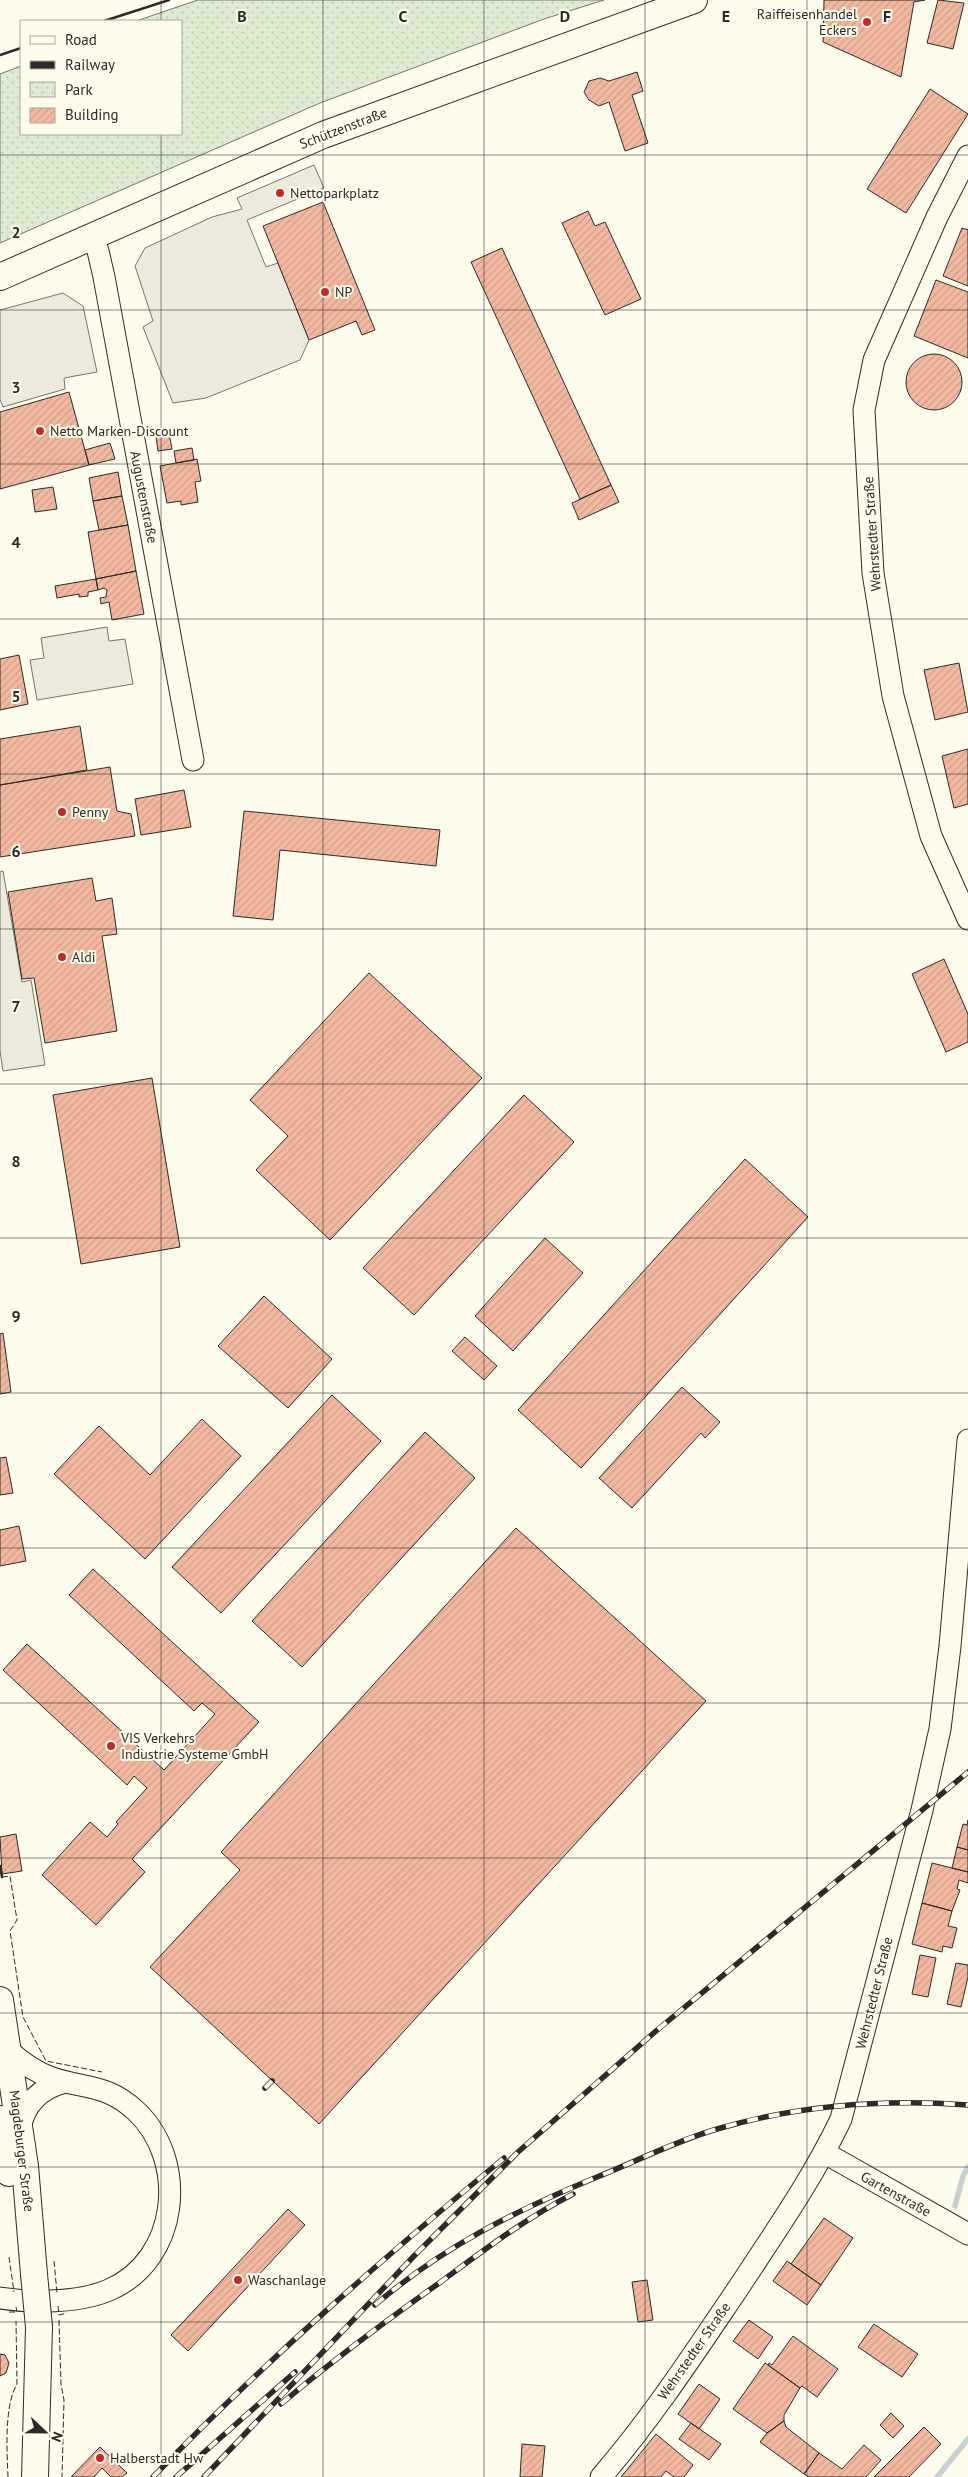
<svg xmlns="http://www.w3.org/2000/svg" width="968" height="2477" font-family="'PT Sans',sans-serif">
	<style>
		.park { fill: url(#park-dots); stroke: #74746e }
		.parking { fill: #eceadb; stroke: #74746e }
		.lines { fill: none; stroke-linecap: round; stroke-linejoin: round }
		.stream { stroke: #c7d0d0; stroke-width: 5.5 }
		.building { fill: url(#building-hatch); stroke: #2b2b2b }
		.minor-casing { stroke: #2b2b2b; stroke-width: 23 }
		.major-casing { stroke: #2b2b2b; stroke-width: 28 }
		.minor { stroke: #fdfbea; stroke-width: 21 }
		.major { stroke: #fdfbea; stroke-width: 26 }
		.rail-casing { stroke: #2b2b2b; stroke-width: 5.5 }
		.rail { stroke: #fdfbea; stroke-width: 4; stroke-dasharray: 11; stroke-linecap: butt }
		.major-bridge-casing { stroke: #2b2b2b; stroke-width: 28; stroke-linecap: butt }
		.major-bridge { stroke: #fdfbea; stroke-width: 26 }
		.fence { stroke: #2b2b2b; stroke-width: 1; stroke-dasharray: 6 2.5; stroke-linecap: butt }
		.wall { stroke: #2b2b2b; stroke-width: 2.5 }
		.grid { fill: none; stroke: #2b2b2b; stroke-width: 1; stroke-opacity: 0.55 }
		.poi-dot { fill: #c62828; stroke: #fdfbea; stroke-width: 2 }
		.labels { text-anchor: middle; stroke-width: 4; stroke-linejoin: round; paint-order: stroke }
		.poi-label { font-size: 14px; fill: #2b2b2b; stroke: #fdfbea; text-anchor: start }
		.street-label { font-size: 14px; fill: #2b2b2b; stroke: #fdfbea }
		.grid-label { font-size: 16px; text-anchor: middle; font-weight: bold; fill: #2b2b2b; stroke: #fdfbea; stroke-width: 4; stroke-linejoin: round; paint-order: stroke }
	</style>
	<defs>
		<pattern id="park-dots" width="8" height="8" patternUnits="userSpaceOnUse" patternTransform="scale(1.25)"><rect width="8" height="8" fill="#deebd1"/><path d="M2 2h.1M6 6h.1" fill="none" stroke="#bfcab4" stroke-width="1.8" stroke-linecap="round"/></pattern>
		<pattern id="building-hatch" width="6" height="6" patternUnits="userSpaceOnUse" patternTransform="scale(1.25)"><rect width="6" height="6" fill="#f2b8a0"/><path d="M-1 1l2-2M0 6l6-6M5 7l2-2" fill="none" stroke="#d09e8a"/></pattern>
	</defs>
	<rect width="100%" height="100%" fill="#fdfbea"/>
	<path class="park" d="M 198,0 L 604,0 L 544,19 L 320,103 L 0,243 L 0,74 L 21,66 L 21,134 L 181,134 L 181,21 L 136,21 Z"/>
	<path class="parking" d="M 314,165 L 324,188 L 247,220 L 266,267 L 278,263 L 309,340 L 300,360 L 206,398 L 173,403 L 143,327 L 153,321 L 135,266 L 145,248 L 212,217 L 242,209 L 237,198 Z
		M 63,293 L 83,306 L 97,372 L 64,378 L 65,389 L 3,407 L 0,399 L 0,310 Z
		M 107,627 L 109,641 L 125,639 L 133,684 L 37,700 L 30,660 L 44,658 L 41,638 Z
		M 3,871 L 22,982 L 31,980 L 45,1065 L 3,1071 L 0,1051 L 0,872 Z"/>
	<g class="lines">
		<path class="stream" d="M 955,2206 L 963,2176 L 968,2167
			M 937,2477 L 968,2439"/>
	</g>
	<path class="building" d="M 824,0 L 925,0 L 914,2 L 901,77 L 823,42 Z
		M 938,0 L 964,3 L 953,49 L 927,43 Z
		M 637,72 L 643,91 L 632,95 L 648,143 L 625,151 L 609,102 L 599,106 L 589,100 L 584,92 L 589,81 L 600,78 L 609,81 Z
		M 930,89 L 968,114 L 906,213 L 867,189 Z
		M 323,202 L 375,330 L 362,335 L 356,321 L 309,340 L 263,226 Z
		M 588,211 L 595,226 L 605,222 L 641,299 L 605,315 L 562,223 Z
		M 962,228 L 968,230 L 968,286 L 943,276 Z
		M 502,248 L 611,485 L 580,499 L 471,262 Z
		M 936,280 L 968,292 L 968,358 L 914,336 Z
		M906 382a28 28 0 1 1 56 0a28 28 0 1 1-56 0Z
		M 69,392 L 89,465 L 0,489 L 0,412 Z
		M 169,433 L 172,449 L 158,451 L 156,436 Z
		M 110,443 L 115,459 L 89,465 L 85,450 Z
		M 192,448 L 194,460 L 176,463 L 174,451 Z
		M 197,459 L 201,481 L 195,482 L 198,502 L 181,505 L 181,501 L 167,503 L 160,466 Z
		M 118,472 L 122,496 L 93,501 L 89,478 Z
		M 611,485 L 619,502 L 579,520 L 572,503 Z
		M 53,487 L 57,509 L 35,512 L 32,490 Z
		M 122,496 L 128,525 L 99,530 L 93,501 Z
		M 128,525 L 136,571 L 96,579 L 88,532 Z
		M 136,571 L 144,614 L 112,620 L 109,602 L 101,604 L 100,598 L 106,597 L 107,590 L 104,588 L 98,590 L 96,579 Z
		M 96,579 L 98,590 L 88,592 L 88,596 L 79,597 L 79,594 L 57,598 L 55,586 Z
		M 19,655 L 28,704 L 0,710 L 0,659 Z
		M 959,663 L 968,712 L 935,720 L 924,670 Z
		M 80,726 L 87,770 L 0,785 L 0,739 Z
		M 968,749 L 968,804 L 954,808 L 942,756 Z
		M 110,767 L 117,811 L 131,814 L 135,836 L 0,857 L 0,785 Z
		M 184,790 L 191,827 L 141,835 L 135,799 Z
		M 244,811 L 440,830 L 436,866 L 280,850 L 273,920 L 233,916 Z
		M 92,878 L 96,901 L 112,898 L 117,934 L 102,936 L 117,1031 L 45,1043 L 34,978 L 22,979 L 8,892 Z
		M 944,959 L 968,1014 L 968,1042 L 946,1052 L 912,974 Z
		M 369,973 L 482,1078 L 330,1240 L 256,1170 L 288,1136 L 250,1100 Z
		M 152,1078 L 180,1247 L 81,1264 L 53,1095 Z
		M 524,1095 L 574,1142 L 414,1315 L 363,1268 Z
		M 745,1159 L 808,1217 L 581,1468 L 518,1410 Z
		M 545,1238 L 583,1273 L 513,1351 L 475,1316 Z
		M 264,1296 L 332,1359 L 288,1408 L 218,1346 Z
		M 3,1333 L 11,1392 L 0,1394 L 0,1334 Z
		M 465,1337 L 497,1366 L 484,1380 L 452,1351 Z
		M 682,1387 L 720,1422 L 705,1438 L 701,1433 L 632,1508 L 599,1478 Z
		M 332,1395 L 381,1441 L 221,1613 L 172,1567 Z
		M 202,1419 L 241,1456 L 145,1559 L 54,1474 L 99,1426 L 150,1475 Z
		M 425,1432 L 475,1478 L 302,1667 L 252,1621 Z
		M 6,1457 L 13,1493 L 0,1495 L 0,1458 Z
		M 19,1526 L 26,1561 L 0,1566 L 0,1530 Z
		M 516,1528 L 706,1701 L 319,2124 L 150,1967 L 240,1870 L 221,1852 Z
		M 93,1569 L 259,1722 L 132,1859 L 145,1872 L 96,1925 L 42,1875 L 90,1822 L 107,1837 L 118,1824 L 116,1822 L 147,1788 L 134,1776 L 127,1785 L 3,1670 L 27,1644 L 164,1770 L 215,1714 L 202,1703 L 194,1711 L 69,1595 Z
		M 968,1820 L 968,1850 L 957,1847 L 963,1824 L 967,1825 Z
		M 16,1834 L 22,1871 L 2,1874 L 0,1837 Z
		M 957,1847 L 968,1850 L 968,1872 L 952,1868 Z
		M 932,1863 L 968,1872 L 968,1883 L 959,1880 L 957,1889 L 960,1890 L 952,1911 L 922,1903 Z
		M 922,1903 L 952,1911 L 948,1926 L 957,1928 L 952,1948 L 943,1946 L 942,1952 L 912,1944 Z
		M 920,1955 L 936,1958 L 928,1997 L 912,1994 Z
		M 956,1963 L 968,1965 L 968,1977 L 961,2007 L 947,2004 Z
		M 288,2209 L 305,2225 L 188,2351 L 171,2335 Z
		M 824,2218 L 853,2238 L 821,2285 L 791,2264 Z
		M 787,2261 L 821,2285 L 807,2305 L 773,2281 Z
		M 647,2280 L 653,2320 L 638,2322 L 632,2282 Z
		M 749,2320 L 773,2337 L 758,2359 L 733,2341 Z
		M 874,2324 L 918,2354 L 902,2377 L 858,2347 Z
		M 793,2336 L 838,2369 L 817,2397 L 802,2386 L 800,2388 L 768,2365 L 769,2363 L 772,2365 Z
		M 0,2354 L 5,2355 L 9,2363 L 6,2373 L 0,2376 Z
		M 765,2363 L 800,2388 L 784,2415 L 784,2421 L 767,2433 L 733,2409 Z
		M 699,2384 L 720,2399 L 699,2429 L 678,2414 Z
		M 891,2413 L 904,2426 L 893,2438 L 880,2425 Z
		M 784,2421 L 786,2427 L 819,2453 L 804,2474 L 760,2442 L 767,2433 Z
		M 691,2423 L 721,2444 L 709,2460 L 679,2439 Z
		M 924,2427 L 941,2444 L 909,2477 L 874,2477 Z
		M 656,2434 L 693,2465 L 684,2477 L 674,2477 L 666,2471 L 661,2477 L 621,2477 Z
		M 522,2444 L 545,2446 L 542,2477 L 520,2477 Z
		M 864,2445 L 881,2460 L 866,2477 L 809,2477 L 804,2474 L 819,2453 L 842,2469 Z
		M 100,2447 L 127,2473 L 122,2477 L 111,2477 L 102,2468 L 94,2477 L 71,2477 Z"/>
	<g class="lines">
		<defs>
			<path id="minor" d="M 968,156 L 937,217 L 874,360 L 864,410 L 873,573 L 893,696 L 931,836 L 968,919
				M 92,236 L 98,251 L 104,277 L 193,760
				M 20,2128 C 25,2103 40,2088 65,2082
				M 825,2153 L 968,2234
				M 0,2298 C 32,2303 79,2303 109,2290 C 179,2260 189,2161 136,2111 C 107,2084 85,2089 52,2078 C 35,2072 21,2062 8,2050
				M 601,2477 C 652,2418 695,2352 739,2287 C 775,2232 813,2178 841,2119 L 922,1810 L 940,1729 L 950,1646 L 968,1440"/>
			<path id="major" d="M 0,277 L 323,135 L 694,0
				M 0,2000 L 25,2166 L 34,2274
				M 0,2119 L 9,2173
				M 35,2477 L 39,2327"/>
		</defs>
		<use href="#minor" class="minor-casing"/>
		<use href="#major" class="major-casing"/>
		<use href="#minor" class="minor"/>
		<use href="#major" class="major"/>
		<defs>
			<path id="rail" d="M 265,2088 L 272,2081
				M 375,2305 C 444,2246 515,2211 597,2177 C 637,2161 676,2141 717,2129 C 799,2105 884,2099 968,2105
				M 281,2404 C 333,2360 387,2320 442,2281 C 484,2250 526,2218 573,2194
				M 153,2477 C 263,2363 382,2259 504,2158
				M 176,2477 L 295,2372
				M 204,2477 L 414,2256 L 518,2152 L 656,2031 L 968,1772"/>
		</defs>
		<use href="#rail" class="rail-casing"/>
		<use href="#rail" class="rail"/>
		<defs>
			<path id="major-bridge" d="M 34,2274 L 39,2327"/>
		</defs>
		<use href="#major-bridge" class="major-bridge-casing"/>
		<use href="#major-bridge" class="major-bridge"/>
		<path class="fence" d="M 2,1877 L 10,1876 L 17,1920 L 10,1931 L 23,2017 L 46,2061 L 102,2072
			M 9,2257 L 14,2292
			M 54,2261 L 57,2293
			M 58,2306 L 59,2315 L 67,2313
			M 9,2312 L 17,2312 L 16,2307
			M 59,2320 L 61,2384 L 64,2400 L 62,2477
			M 8,2477 C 7,2451 4,2406 17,2384 L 16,2321"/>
		<path class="wall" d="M 104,21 L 169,0
			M 0,55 L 21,48
			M 0,1866 L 2,1877"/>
	</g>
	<path class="grid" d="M 161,0 L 161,21M 323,0 L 323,2477M 484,0 L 484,2477M 645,0 L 645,2477M 807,0 L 807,2477M 161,134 L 161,2477M 0,155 L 968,155M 0,310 L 968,310M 0,464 L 968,464M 0,619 L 968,619M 0,774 L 968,774M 0,929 L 968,929M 0,1084 L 968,1084M 0,1238 L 968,1238M 0,1393 L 968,1393M 0,1548 L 968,1548M 0,1703 L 968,1703M 0,1858 L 968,1858M 0,2013 L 968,2013M 0,2167 L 968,2167M 0,2322 L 968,2322"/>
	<g class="poi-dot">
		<circle cx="867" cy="22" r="5"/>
		<circle cx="280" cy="193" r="5"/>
		<circle cx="325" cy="292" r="5"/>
		<circle cx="40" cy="431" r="5"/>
		<circle cx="62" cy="812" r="5"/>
		<circle cx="62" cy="957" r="5"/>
		<circle cx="111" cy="1746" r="5"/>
		<circle cx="238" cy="2280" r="5"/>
		<circle cx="100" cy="2458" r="5"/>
	</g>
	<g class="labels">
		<g class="poi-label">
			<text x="857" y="19" text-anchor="end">Raiffeisenhandel<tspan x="857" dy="16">Eckers</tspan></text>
			<text x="290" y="198">Nettoparkplatz</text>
			<text x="335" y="297">NP</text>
			<text x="50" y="436">Netto Marken-Discount</text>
			<text x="72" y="817">Penny</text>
			<text x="72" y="962">Aldi</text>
			<text x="121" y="1743">VIS Verkehrs<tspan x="121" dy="16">Industrie Systeme GmbH</tspan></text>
			<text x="248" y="2285">Waschanlage</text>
			<text x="110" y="2463">Halberstadt Hw</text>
		</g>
		<g class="street-label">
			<text transform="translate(343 128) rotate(-21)" y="5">Schützenstraße</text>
			<text transform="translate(144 497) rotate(79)" y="5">Augustenstraße</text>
			<text transform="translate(872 534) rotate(-94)" y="5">Wehrstedter Straße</text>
			<text transform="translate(874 1993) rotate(-76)" y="5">Wehrstedter Straße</text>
			<text transform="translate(22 2151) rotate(83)" y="5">Magdeburger Straße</text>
			<text transform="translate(896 2194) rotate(29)" y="5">Gartenstraße</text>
			<text transform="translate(694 2351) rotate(-55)" y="5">Wehrstedter Straße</text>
		</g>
	</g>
	<g class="grid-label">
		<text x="242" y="22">B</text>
		<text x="403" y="22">C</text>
		<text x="565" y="22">D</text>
		<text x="726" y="22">E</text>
		<text x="887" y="22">F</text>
		<text x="16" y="238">2</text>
		<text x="16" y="393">3</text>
		<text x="16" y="548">4</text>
		<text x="16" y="702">5</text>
		<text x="16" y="857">6</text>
		<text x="16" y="1012">7</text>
		<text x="16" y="1167">8</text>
		<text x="16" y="1322">9</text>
	</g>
	<rect x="20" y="20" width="162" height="115" fill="#fdfbea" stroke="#a9a89e"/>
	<rect x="30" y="36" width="25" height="8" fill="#fdfbea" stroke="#a9a89e"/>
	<text x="65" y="45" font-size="15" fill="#2b2b2b">Road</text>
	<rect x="30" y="61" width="25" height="8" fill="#2b2b2b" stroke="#a9a89e"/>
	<text x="65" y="70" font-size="15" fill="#2b2b2b">Railway</text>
	<rect x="30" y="82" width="25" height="15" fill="url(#park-dots)" stroke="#a9a89e"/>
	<text x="65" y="95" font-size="15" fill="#2b2b2b">Park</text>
	<rect x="30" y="108" width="25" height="15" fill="url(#building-hatch)" stroke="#a9a89e"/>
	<text x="65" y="120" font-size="15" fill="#2b2b2b">Building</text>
	<g transform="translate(45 2432) rotate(112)" stroke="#fdfbea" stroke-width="4" paint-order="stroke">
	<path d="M0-4L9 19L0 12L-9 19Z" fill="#2b2b2b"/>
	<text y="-8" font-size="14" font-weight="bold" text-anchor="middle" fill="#2b2b2b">N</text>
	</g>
</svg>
